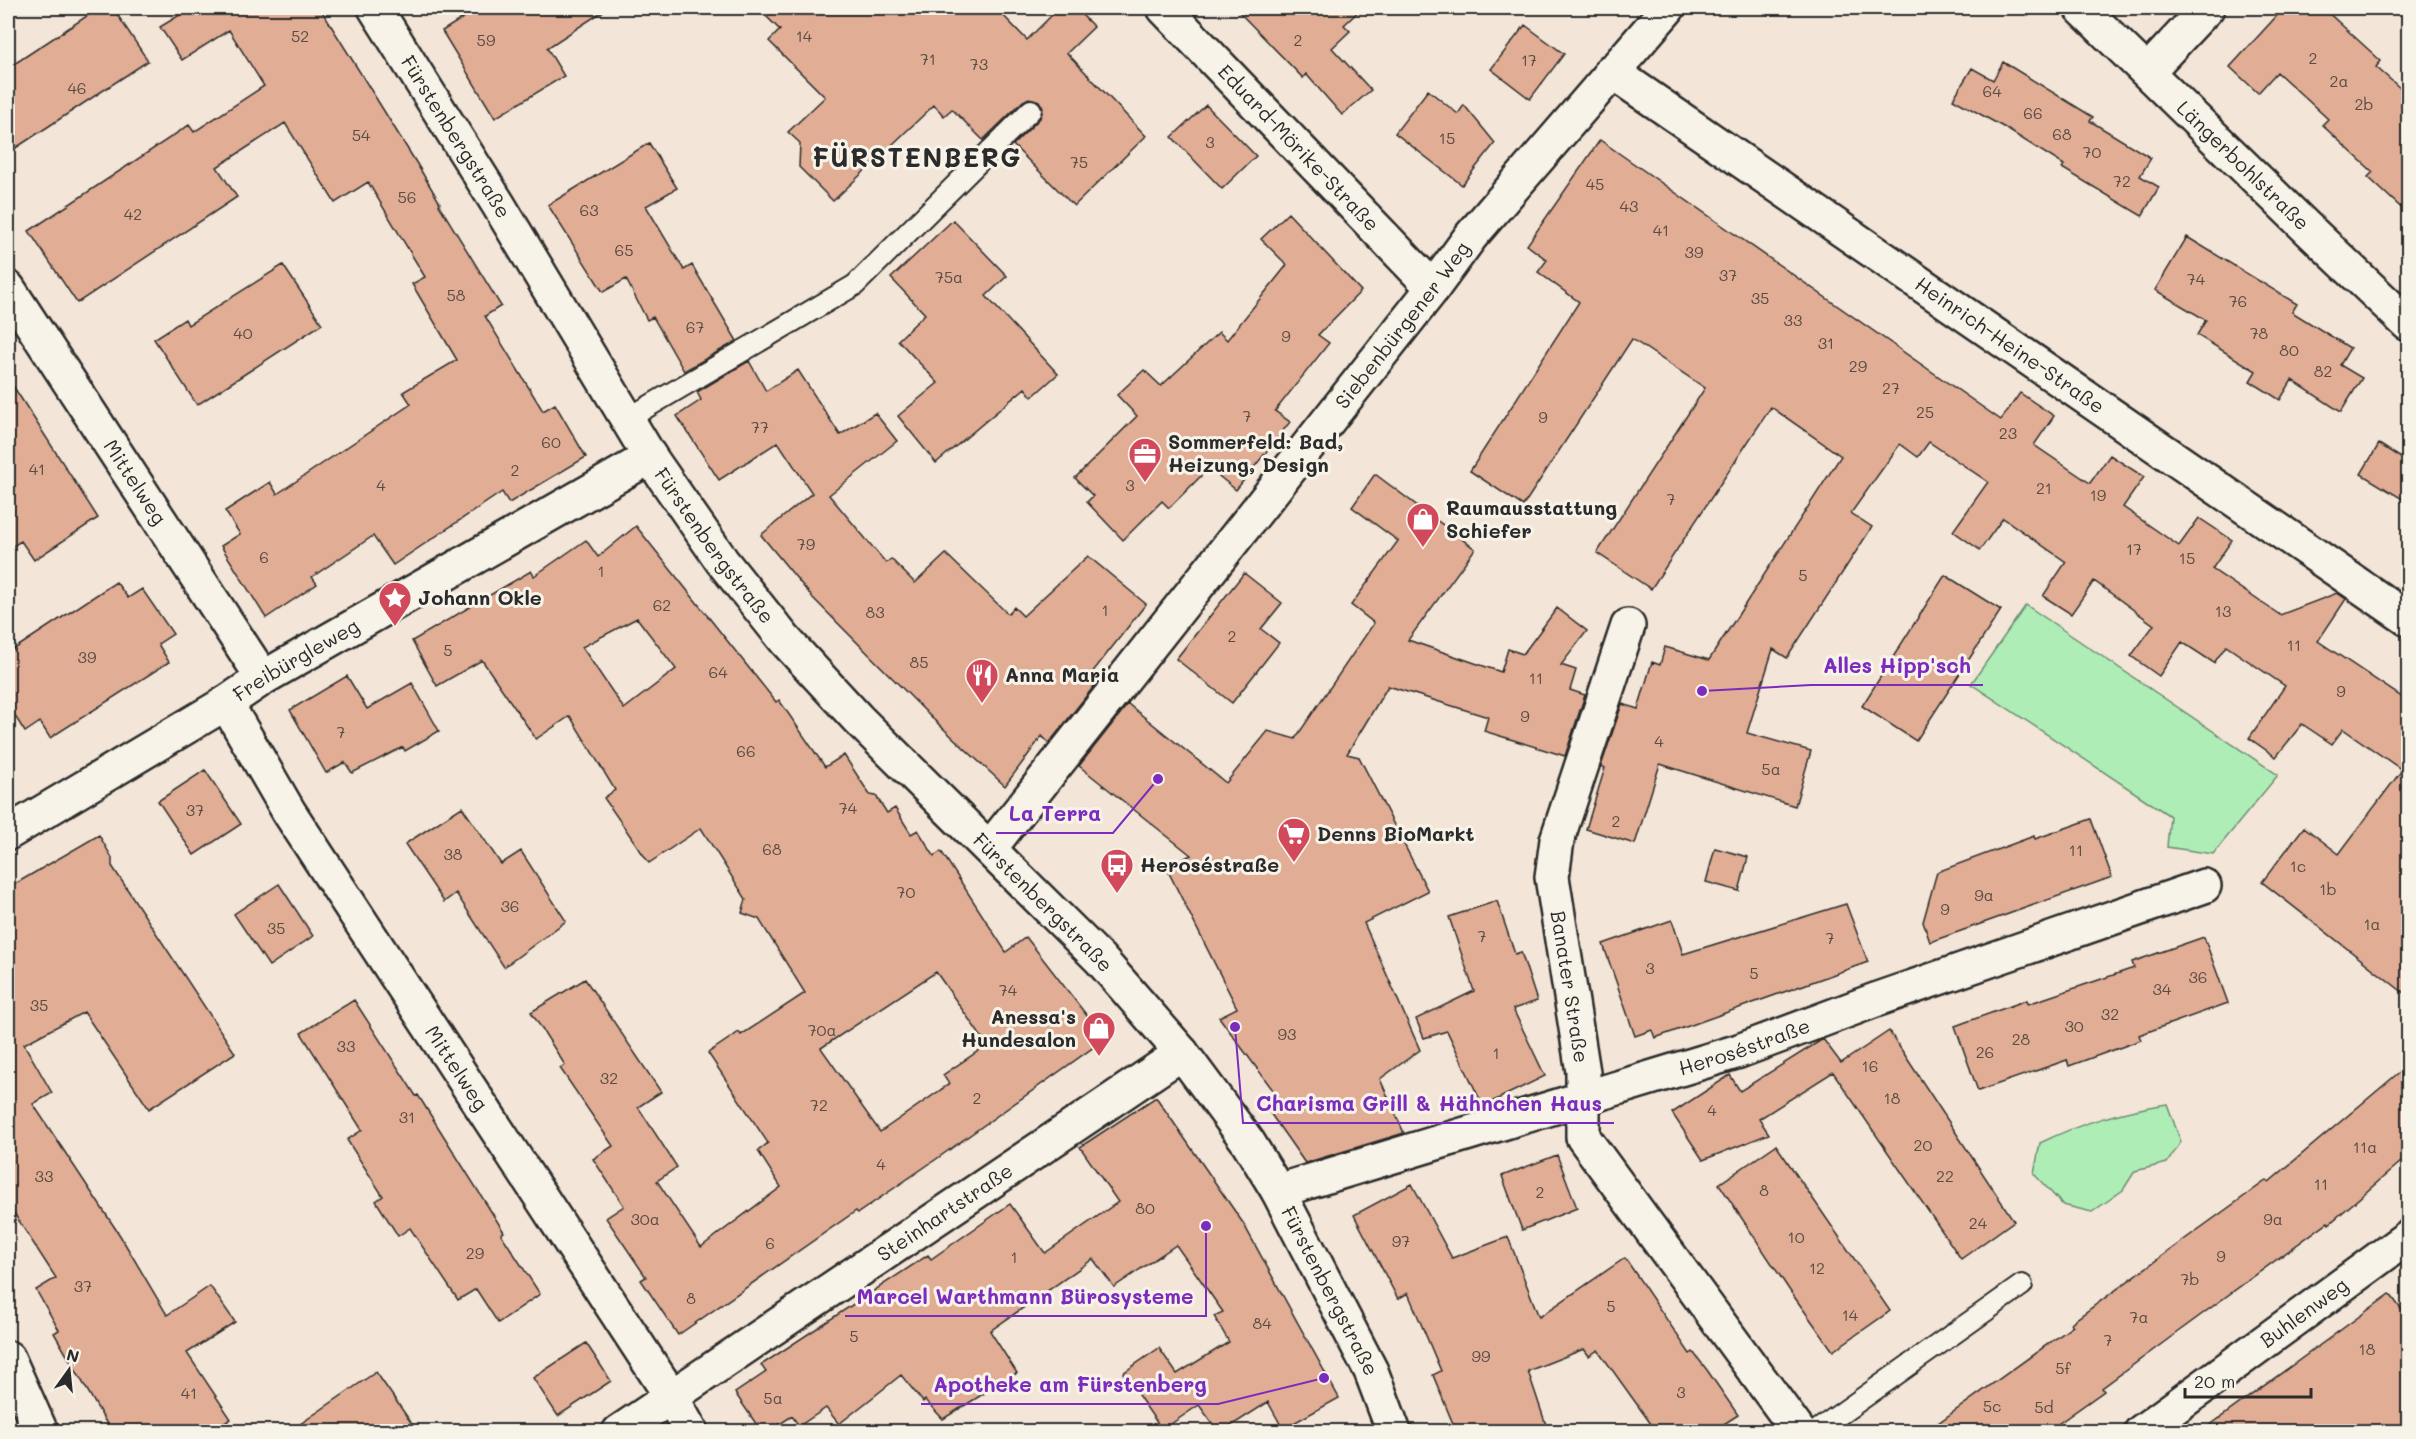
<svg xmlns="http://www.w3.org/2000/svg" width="2416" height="1439" font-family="Mali,sans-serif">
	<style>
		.green { fill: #aeeeb6; stroke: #6c8c70; stroke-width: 1.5 }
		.building { fill: #e1ad94; stroke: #2b2b2b; stroke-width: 1.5; fill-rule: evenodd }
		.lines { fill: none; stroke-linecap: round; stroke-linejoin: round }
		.lane-casing { stroke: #2b2b2b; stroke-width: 24 }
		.street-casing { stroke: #2b2b2b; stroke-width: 38 }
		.secondary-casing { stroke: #2b2b2b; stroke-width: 38 }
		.lane { stroke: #f7f3e8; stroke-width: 20 }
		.street { stroke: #f7f3e8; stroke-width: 33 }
		.secondary { stroke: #f7f3e8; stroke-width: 33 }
		.labels { text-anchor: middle; stroke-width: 6; stroke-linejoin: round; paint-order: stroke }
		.number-label { font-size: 16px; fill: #584c45 }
		.street-label { font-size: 20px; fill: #2b2b2b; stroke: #f7f3e8 }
		.poi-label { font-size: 20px; font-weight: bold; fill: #2b2b2b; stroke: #f7f3e8; text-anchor: start }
		.district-label { font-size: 26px; font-weight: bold; letter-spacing: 1.5px; fill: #2b2b2b; stroke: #f7f3e8 }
		.leader { fill: none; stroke: #7b2cbf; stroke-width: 2 }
		.callout-dot { fill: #7b2cbf; stroke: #f7f3e8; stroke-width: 2 }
		.callout-label { font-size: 21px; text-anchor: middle; font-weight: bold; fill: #7b2cbf; stroke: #f7f3e8; stroke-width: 6; stroke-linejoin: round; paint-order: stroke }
	</style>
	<rect width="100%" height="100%" fill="#f3e5d7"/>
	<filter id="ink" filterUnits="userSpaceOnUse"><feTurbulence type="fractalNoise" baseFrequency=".0167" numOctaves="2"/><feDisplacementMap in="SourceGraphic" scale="12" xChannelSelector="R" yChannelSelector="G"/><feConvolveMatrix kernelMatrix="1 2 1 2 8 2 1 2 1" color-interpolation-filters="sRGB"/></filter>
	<g filter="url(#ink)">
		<path class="green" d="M 2026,605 L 2278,775 L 2213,854 L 2167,847 L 2170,816 L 1971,684 Z
			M 2167,1104 L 2181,1142 L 2167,1163 L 2135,1171 L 2123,1190 L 2092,1212 L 2063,1205 L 2034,1174 L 2040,1143 C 2083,1122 2119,1112 2167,1104 Z"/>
		<path class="building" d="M 99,8 L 113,8 L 148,61 L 8,153 L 8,68 Z
			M 191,8 L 320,8 L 417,164 L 440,203 L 439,205 L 501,306 L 485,316 L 543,411 L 555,404 L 586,457 L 509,503 L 502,492 L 393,565 L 373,536 L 312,577 L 317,584 L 266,618 L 221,546 L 240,534 L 225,511 L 270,482 L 277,494 L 411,404 L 403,392 L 457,360 L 412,284 L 425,277 L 368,182 L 335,203 L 285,123 L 217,167 L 237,197 L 77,303 L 29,231 L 189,125 L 194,132 L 264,86 L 229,30 L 182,60 L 160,27 Z
			M 479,8 L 608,8 L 547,48 L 564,76 L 495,118 L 442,31 Z
			M 758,8 L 996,8 L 1027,40 L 1059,8 L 1075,8 L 1094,27 L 1067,53 L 1146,136 L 1074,206 L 1013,145 L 1040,118 L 1043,108 L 1039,101 L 1029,98 L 1023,101 L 983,140 L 952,109 L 944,116 L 934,105 L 833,201 L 799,167 L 800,143 L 788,132 L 825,97 L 769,41 L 780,30 Z
			M 1235,8 L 1362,8 L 1344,25 L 1350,31 L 1332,48 L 1371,90 L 1342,115 L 1306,74 L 1303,78 Z
			M 2284,8 L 2323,8 L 2381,61 L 2376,67 L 2409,96 L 2409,215 L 2368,177 L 2373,172 L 2322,125 L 2328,119 L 2277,72 L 2258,93 L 2230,67 Z
			M 1525,25 L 1564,54 L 1530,99 L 1491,69 Z
			M 2003,62 L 2093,117 L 2090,121 L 2151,158 L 2140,176 L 2159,187 L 2142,216 L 2062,168 L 2064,165 L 2005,128 L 1953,99 L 1972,68 L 1993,80 Z
			M 1428,90 L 1458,114 L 1464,105 L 1495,143 L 1462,185 L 1395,133 Z
			M 1206,105 L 1256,156 L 1222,189 L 1172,137 Z
			M 1600,140 L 2001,420 L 2020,393 L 2054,416 L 2034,445 L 2090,483 L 2110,455 L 2144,477 L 2123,507 L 2179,546 L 2199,518 L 2232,540 L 2212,569 L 2280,615 L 2337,593 L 2346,599 L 2318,641 L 2409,702 L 2409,997 L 2262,882 L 2304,827 L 2339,854 L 2402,770 L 2343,729 L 2332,744 L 2302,724 L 2276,757 L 2249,738 L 2285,686 L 2226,646 L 2214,663 L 2182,642 L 2159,676 L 2131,656 L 2154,625 L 2094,581 L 2071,614 L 2043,596 L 2066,562 L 2003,518 L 1980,550 L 1953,531 L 1988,482 L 1929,442 L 1918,457 L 1900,444 L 1851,513 L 1872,527 L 1787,658 L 1773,649 L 1747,733 L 1811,751 L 1795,806 L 1660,764 L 1635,844 L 1586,829 L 1605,768 L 1601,766 L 1622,704 L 1638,709 L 1652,662 L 1660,665 L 1665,647 L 1709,660 L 1841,456 L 1771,407 L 1651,589 L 1597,553 L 1705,388 L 1632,339 L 1523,506 L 1470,471 L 1579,302 L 1538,272 L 1547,260 L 1527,245 Z
			M 649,143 L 677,188 L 646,206 L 684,270 L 692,265 L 737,341 L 684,371 L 653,317 L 647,320 L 626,279 L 603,292 L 548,205 Z
			M 1288,213 L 1361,291 L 1318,335 L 1329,343 L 1275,411 L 1290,422 L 1236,490 L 1209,468 L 1169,508 L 1162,501 L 1123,540 L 1087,502 L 1093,496 L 1075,478 L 1137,416 L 1117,395 L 1144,370 L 1161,386 L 1219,332 L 1227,340 L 1287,265 L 1261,239 Z
			M 953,220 L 1007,276 L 986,296 L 1058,374 L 1032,397 L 1025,388 L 936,463 L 898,416 L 938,383 L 898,340 L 925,314 L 891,278 Z
			M 2187,237 L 2297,304 L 2292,312 L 2350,348 L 2340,365 L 2362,378 L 2341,412 L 2292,380 L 2280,400 L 2250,381 L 2256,371 L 2197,335 L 2206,320 L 2155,290 Z
			M 283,265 L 322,324 L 197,405 L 154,339 L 185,319 L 188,325 Z
			M 749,361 L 766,391 L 798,370 L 840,435 L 875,413 L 897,441 L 829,495 L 886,563 L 891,559 L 915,583 L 946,554 L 1008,614 L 1014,607 L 1023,616 L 1088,556 L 1146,604 L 1091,674 L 1099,680 L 1049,743 L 1042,736 L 1005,786 L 933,719 L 812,597 L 761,535 L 812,493 L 778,442 L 719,480 L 677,416 L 701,400 L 697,392 Z
			M 8,378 L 98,518 L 34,560 L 21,541 L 8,549 Z
			M 2379,444 L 2409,463 L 2409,503 L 2361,474 Z
			M 1375,474 L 1475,549 L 1408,640 L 1501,672 L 1508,649 L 1523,654 L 1557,608 L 1587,631 L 1561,665 L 1576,670 L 1570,690 L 1585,695 L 1565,756 L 1484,731 L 1488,717 L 1388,686 L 1347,754 L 1359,757 L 1428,891 L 1364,923 L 1420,1050 L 1380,1079 L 1404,1133 L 1305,1163 L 1268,1110 L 1281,1101 L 1219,1017 L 1237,1008 L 1166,867 L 1191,855 L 1079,766 L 1128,704 L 1226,783 L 1268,731 L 1295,739 L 1374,623 L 1351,605 L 1398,541 L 1352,507 Z
			M 636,526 L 776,702 L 779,700 L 825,767 L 844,755 L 870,795 L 876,796 L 887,813 L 895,808 L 911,834 L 918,830 L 934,856 L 941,851 L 1006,952 L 1026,937 L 1105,1039 L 935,1160 L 858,1213 L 856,1211 L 678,1335 L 641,1280 L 646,1277 L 606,1218 L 624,1206 L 593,1159 L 613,1146 L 560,1068 L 565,1065 L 531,1012 L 585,979 L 661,1092 L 638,1107 L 677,1167 L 657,1181 L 701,1247 L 781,1187 L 758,1151 L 768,1143 L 708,1053 L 739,1032 L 741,1035 L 805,993 L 759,919 L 742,913 L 746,899 L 701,828 L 649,863 L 604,798 L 615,790 L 570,716 L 536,739 L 482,660 L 437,686 L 412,641 L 531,571 L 534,576 L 586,540 L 598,557 ZM 637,618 L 676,669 L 624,709 L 582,647 ZM 936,972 L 987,1045 L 943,1075 L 949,1084 L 880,1132 L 821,1048 Z
			M 1244,573 L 1282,603 L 1261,629 L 1279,643 L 1232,703 L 1176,659 Z
			M 1945,575 L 2001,610 L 1916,741 L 1862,706 Z
			M 116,582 L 128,598 L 142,589 L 173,634 L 158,644 L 169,662 L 50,738 L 40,722 L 25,732 L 8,705 L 8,653 Z
			M 347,676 L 367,709 L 412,683 L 439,731 L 405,751 L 403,747 L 352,773 L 345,762 L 326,773 L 290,710 Z
			M 205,770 L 241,824 L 194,855 L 158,801 Z
			M 462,807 L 501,864 L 521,851 L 566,921 L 504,967 L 456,893 L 444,902 L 405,844 Z
			M 2091,819 L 2112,877 L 1930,942 L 1923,922 L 1937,872 L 2034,836 L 2035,839 Z
			M 99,835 L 112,858 L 112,866 L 235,1053 L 149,1109 L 84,1012 L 24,1044 L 52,1093 L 33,1104 L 121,1237 L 167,1315 L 210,1286 L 235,1322 L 187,1353 L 231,1419 L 212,1431 L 111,1431 L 54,1333 L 59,1330 L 36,1290 L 56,1278 L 8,1204 L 8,888 Z
			M 1715,848 L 1748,857 L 1739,891 L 1706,882 Z
			M 279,884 L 313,936 L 269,966 L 234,914 Z
			M 1497,901 L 1515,954 L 1521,952 L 1537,1001 L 1513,1009 L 1545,1076 L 1483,1106 L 1447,1031 L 1424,1038 L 1416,1019 L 1474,991 L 1449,917 Z
			M 1846,904 L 1868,962 L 1655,1038 L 1652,1030 L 1635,1036 L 1603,944 L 1672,920 L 1683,954 Z
			M 2204,937 L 2228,1003 L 2139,1035 L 2141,1040 L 2069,1066 L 2067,1060 L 1978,1091 L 1955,1026 L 2027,1000 L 2028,1004 L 2134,968 L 2132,962 Z
			M 354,1000 L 416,1096 L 418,1095 L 504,1232 L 501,1234 L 540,1294 L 498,1323 L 476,1289 L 458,1300 L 410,1228 L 398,1236 L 376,1201 L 383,1196 L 347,1140 L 362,1130 L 301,1033 Z
			M 1889,1031 L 2014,1221 L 1961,1259 L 1833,1072 L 1759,1119 L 1769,1134 L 1703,1160 L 1672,1113 L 1730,1075 L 1740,1091 L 1823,1039 L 1841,1063 Z
			M 2409,1064 L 2409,1155 L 2329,1224 L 2328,1222 L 2175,1334 L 2102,1388 L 2104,1391 L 2048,1431 L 1927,1431 L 2073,1326 L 2071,1323 L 2185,1239 L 2267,1180 L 2269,1182 Z
			M 1156,1097 L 1243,1223 L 1339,1398 L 1283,1429 L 1268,1402 L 1223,1431 L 1218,1431 L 1199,1405 L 1162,1430 L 1123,1373 L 1159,1348 L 1177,1374 L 1229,1342 L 1214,1316 L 1223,1312 L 1176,1245 L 1114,1287 L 1093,1259 L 990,1331 L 1017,1373 L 943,1419 L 925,1400 L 923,1402 L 901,1375 L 839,1424 L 826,1408 L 799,1426 L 792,1416 L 769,1431 L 761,1431 L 735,1393 L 766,1372 L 761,1365 L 928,1255 L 931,1259 L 1010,1204 L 1045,1253 L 1118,1202 L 1080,1147 Z
			M 1776,1145 L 1890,1311 L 1833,1351 L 1790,1291 L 1719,1184 Z
			M 1557,1155 L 1577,1208 L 1522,1230 L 1502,1176 Z
			M 1412,1184 L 1452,1258 L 1508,1237 L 1539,1317 L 1625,1258 L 1690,1354 L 1693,1352 L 1707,1370 L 1738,1415 L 1713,1431 L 1656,1431 L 1598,1350 L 1589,1356 L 1584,1349 L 1528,1371 L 1548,1431 L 1456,1431 L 1433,1375 L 1441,1371 L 1408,1293 L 1398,1299 L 1354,1215 Z
			M 2390,1294 L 2409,1320 L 2409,1431 L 2202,1431 Z
			M 586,1343 L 611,1381 L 558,1416 L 533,1378 Z
			M 376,1372 L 417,1431 L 290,1431 Z"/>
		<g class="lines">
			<defs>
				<path id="lane" d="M 627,419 L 855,285 L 1031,110
					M 1815,1432 L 2022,1285"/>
				<g id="street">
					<path id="s1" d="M 1164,8 L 1433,288"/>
					<path id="s2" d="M 2081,8 L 2305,226 L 2408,324"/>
					<path id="s3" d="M 1611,71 L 2408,619"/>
					<path d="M 2148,71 L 2207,8"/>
					<path id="s4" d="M 8,288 L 263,678"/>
					<path id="s5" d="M 1628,626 L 1557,840 L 1552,877 L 1583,1072 L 1583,1137 L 1799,1432"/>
					<path id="s6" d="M 226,703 L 289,812 L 671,1396 L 691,1432"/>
					<path id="s7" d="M 8,833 L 226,703 L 263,678 L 650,457"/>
					<path id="s8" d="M 990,848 L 1433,288 L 1471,236 L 1668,8"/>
					<path id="s9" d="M 1278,1191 L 1739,1051 L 1878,999 L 2204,886"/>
					<path d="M 8,1358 L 41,1432"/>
					<path id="s10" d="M 619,1432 L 1182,1053"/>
					<path id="s11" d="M 2141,1432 L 2408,1237"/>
				</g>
				<g id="secondary">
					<path id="s12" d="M 375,8 L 498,204 L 650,457 L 722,561 L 785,640 L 858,719 L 1100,959 L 1182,1053 L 1248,1142 L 1278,1191 L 1371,1371 L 1394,1432"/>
				</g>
			</defs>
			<use href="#lane" class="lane-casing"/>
			<use href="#street" class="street-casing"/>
			<use href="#secondary" class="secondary-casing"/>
			<use href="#lane" class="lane"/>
			<use href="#street" class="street"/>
			<use href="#secondary" class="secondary"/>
		</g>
	</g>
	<defs>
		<symbol id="office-pin" viewBox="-11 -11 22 30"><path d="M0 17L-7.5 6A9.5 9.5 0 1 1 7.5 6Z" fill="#d1495b" stroke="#f7f3e8"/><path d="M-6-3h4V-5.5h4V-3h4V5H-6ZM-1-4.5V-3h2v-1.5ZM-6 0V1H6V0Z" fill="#fff"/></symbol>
		<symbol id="shop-pin" viewBox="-11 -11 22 30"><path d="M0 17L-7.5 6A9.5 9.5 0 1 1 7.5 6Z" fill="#d1495b" stroke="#f7f3e8"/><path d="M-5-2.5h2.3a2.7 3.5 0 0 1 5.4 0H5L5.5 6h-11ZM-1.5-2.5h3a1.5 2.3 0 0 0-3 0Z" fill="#fff"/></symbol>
		<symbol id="sight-pin" viewBox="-11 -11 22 30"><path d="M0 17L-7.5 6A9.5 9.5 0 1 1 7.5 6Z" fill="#d1495b" stroke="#f7f3e8"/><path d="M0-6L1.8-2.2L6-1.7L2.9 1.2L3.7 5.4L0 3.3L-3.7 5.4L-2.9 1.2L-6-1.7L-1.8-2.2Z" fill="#fff"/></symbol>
		<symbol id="restaurant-pin" viewBox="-11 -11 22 30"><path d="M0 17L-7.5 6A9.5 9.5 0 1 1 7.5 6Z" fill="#d1495b" stroke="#f7f3e8"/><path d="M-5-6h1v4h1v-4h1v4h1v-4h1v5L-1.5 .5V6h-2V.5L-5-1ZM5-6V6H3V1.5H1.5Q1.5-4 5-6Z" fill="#fff"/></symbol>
		<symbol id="supermarket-pin" viewBox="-11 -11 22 30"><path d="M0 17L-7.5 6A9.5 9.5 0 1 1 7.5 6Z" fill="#d1495b" stroke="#f7f3e8"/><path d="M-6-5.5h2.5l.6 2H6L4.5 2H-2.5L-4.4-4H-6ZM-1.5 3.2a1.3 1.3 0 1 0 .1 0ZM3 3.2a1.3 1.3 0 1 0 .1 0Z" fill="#fff"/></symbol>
		<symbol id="bus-pin" viewBox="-11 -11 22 30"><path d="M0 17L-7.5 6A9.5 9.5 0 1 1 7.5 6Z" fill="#d1495b" stroke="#f7f3e8"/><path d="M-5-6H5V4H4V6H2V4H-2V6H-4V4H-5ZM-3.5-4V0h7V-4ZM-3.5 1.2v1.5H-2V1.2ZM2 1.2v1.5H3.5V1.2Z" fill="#fff"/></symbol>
	</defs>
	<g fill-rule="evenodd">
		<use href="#office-pin" x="1126" y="435" width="38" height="52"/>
		<use href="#shop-pin" x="1404" y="500" width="38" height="52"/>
		<use href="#sight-pin" x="376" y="579" width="38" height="52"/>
		<use href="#restaurant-pin" x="963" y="656" width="38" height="52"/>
		<use href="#supermarket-pin" x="1275" y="815" width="38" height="52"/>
		<use href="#bus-pin" x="1098" y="846" width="38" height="52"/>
		<use href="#shop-pin" x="1080" y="1009" width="38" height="52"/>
	</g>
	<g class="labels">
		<g class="number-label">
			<text x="300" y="42">52</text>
			<text x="804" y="42">14</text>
			<text x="486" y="46">59</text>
			<text x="1298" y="46">2</text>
			<text x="2313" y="64">2</text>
			<text x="928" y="65">71</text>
			<text x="1529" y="66">17</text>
			<text x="979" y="70">73</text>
			<text x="2339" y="87">2a</text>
			<text x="77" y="94">46</text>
			<text x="1992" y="97">64</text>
			<text x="2364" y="110">2b</text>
			<text x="2033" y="119">66</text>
			<text x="2062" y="140">68</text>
			<text x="361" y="141">54</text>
			<text x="1447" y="144">15</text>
			<text x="1210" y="148">3</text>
			<text x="2092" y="158">70</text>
			<text x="1079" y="168">75</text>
			<text x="2122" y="187">72</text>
			<text x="1595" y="190">45</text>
			<text x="407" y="203">56</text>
			<text x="1629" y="212">43</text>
			<text x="589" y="216">63</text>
			<text x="133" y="220">42</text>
			<text x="1661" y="236">41</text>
			<text x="624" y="256">65</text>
			<text x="1694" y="258">39</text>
			<text x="1728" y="281">37</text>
			<text x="949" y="283">75a</text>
			<text x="2196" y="285">74</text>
			<text x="456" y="301">58</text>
			<text x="1760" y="304">35</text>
			<text x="2238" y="307">76</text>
			<text x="1793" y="326">33</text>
			<text x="695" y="333">67</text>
			<text x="243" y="339">40</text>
			<text x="2259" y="339">78</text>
			<text x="1286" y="342">9</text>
			<text x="1826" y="349">31</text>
			<text x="2289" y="356">80</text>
			<text x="1858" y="372">29</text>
			<text x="2323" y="377">82</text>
			<text x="1891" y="394">27</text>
			<text x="1925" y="418">25</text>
			<text x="1247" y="422">7</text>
			<text x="1543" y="423">9</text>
			<text x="760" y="433">77</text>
			<text x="2008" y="439">23</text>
			<text x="551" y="448">60</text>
			<text x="37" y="475">41</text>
			<text x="515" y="476">2</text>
			<text x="381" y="491">4</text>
			<text x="1130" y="491">3</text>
			<text x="2044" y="494">21</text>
			<text x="2098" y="501">19</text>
			<text x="1671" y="505">7</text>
			<text x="806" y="550">79</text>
			<text x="2134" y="555">17</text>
			<text x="264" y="563">6</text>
			<text x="2187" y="564">15</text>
			<text x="601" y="577">1</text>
			<text x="1803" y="581">5</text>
			<text x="662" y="611">62</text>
			<text x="1105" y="616">1</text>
			<text x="2223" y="617">13</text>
			<text x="875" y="618">83</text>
			<text x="1232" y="642">2</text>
			<text x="2294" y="651">11</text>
			<text x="448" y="656">5</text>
			<text x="87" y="663">39</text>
			<text x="919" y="668">85</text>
			<text x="718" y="678">64</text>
			<text x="1536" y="684">11</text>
			<text x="2341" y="697">9</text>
			<text x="1525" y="722">9</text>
			<text x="341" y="738">7</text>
			<text x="1659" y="747">4</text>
			<text x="746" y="757">66</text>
			<text x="1771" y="775">5a</text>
			<text x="848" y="814">74</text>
			<text x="195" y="816">37</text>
			<text x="1616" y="827">2</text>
			<text x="772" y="855">68</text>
			<text x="2076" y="856">11</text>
			<text x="453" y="860">38</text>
			<text x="2298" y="872">1c</text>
			<text x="2328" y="895">1b</text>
			<text x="906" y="898">70</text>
			<text x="1984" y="901">9a</text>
			<text x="510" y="912">36</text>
			<text x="1945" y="915">9</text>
			<text x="2372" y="930">1a</text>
			<text x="276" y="934">35</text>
			<text x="1482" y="942">7</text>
			<text x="1830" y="944">7</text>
			<text x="1650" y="974">3</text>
			<text x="1754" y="979">5</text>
			<text x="2198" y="983">36</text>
			<text x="2162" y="995">34</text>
			<text x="1008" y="996">74</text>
			<text x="39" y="1011">35</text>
			<text x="2110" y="1020">32</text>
			<text x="2074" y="1032">30</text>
			<text x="822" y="1036">70a</text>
			<text x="1287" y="1040">93</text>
			<text x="2021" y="1045">28</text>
			<text x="346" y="1052">33</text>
			<text x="1985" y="1058">26</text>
			<text x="1496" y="1059">1</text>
			<text x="1870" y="1072">16</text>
			<text x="609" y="1084">32</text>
			<text x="977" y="1104">2</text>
			<text x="1892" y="1104">18</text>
			<text x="819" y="1111">72</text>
			<text x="1712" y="1116">4</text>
			<text x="407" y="1123">31</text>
			<text x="1923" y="1151">20</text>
			<text x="2365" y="1153">11a</text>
			<text x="881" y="1170">4</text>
			<text x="44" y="1182">33</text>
			<text x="1945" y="1182">22</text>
			<text x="2321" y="1190">11</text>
			<text x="1764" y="1196">8</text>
			<text x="1540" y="1198">2</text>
			<text x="1145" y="1214">80</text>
			<text x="645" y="1225">30a</text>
			<text x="2273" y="1225">9a</text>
			<text x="1978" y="1229">24</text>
			<text x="1796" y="1243">10</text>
			<text x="1401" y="1247">97</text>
			<text x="770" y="1249">6</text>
			<text x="475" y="1259">29</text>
			<text x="2221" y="1262">9</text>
			<text x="1014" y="1263">1</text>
			<text x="1817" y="1274">12</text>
			<text x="2190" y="1285">7b</text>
			<text x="83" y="1292">37</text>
			<text x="691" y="1304">8</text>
			<text x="1611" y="1312">5</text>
			<text x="1850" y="1321">14</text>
			<text x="2139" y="1323">7a</text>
			<text x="1262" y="1329">84</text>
			<text x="854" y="1342">5</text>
			<text x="2108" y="1346">7</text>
			<text x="2367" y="1355">18</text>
			<text x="1481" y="1362">99</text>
			<text x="2063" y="1374">5f</text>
			<text x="1681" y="1398">3</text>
			<text x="189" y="1399">41</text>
			<text x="773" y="1404">5a</text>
			<text x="1992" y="1412">5c</text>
			<text x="2044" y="1413">5d</text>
		</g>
		<g class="street-label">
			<text dy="7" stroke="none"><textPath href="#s12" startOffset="152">Fürstenbergstraße</textPath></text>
			<text dy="7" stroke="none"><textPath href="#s1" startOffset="194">Eduard-Mörike-Straße</textPath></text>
			<text dy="7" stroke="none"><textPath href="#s2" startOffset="226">Längerbohlstraße</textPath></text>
			<text dy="7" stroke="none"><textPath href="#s8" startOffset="666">Siebenbürgener Weg</textPath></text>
			<text dy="7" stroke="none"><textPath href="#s3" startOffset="484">Heinrich-Heine-Straße</textPath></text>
			<text dy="7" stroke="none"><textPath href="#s4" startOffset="232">Mittelweg</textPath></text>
			<text dy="7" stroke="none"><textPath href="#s12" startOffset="636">Fürstenbergstraße</textPath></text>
			<text dy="7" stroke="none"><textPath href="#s7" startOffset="336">Freibürgleweg</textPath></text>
			<text dy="7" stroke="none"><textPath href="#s12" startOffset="1122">Fürstenbergstraße</textPath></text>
			<text dy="7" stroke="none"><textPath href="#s5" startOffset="374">Banater Straße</textPath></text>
			<text dy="7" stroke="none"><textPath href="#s9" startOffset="488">Heroséstraße</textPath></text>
			<text dy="7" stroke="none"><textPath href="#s6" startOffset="432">Mittelweg</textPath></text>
			<text dy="7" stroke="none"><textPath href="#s10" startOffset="393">Steinhartstraße</textPath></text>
			<text dy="7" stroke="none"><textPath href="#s12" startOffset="1608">Fürstenbergstraße</textPath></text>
			<text dy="7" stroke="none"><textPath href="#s11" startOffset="202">Buhlenweg</textPath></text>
		</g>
		<g class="poi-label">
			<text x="1168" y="449">Sommerfeld: Bad,<tspan x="1168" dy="23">Heizung, Design</tspan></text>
			<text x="1446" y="515">Raumausstattung<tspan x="1446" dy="23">Schiefer</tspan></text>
			<text x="418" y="605">Johann Okle</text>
			<text x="1005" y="682">Anna Maria</text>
			<text x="1317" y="841">Denns BioMarkt</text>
			<text x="1140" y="872">Heroséstraße</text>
			<text x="1076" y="1024" text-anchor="end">Anessa's<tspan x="1076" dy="23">Hundesalon</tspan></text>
		</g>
		<g class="district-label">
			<text x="917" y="167">FÜRSTENBERG</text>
		</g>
	</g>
	<path class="leader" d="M1702 691L1811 685H1983M1158 779L1113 833H996M1235 1027L1243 1123H1614M1206 1226L1206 1316H845M1324 1378L1218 1404H921"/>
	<g class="callout-dot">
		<circle cx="1702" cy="691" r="6"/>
		<circle cx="1158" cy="779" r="6"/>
		<circle cx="1235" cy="1027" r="6"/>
		<circle cx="1206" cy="1226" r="6"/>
		<circle cx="1324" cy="1378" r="6"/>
	</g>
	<g class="callout-label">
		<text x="1897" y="673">Alles Hipp'sch</text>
		<text x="1055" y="821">La Terra</text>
		<text x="1429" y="1111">Charisma Grill &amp; Hähnchen Haus</text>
		<text x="1025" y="1304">Marcel Warthmann Bürosysteme</text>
		<text x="1070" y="1392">Apotheke am Fürstenberg</text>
	</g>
	<rect width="2416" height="1439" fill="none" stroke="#f7f3e8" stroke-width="30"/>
	<rect x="15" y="15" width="2386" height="1409" fill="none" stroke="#2b2b2b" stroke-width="2" filter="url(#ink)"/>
	<g transform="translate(69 1370) rotate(15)" stroke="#f7f3e8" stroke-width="4.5" paint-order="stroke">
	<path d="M0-4.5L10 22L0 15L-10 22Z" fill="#2b2b2b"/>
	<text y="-9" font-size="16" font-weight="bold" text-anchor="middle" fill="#2b2b2b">N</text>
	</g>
	<path d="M2185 1388v9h126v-9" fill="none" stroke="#2b2b2b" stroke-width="3"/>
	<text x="2194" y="1388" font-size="18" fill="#2b2b2b" stroke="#f7f3e8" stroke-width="4.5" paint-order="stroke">20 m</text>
</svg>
